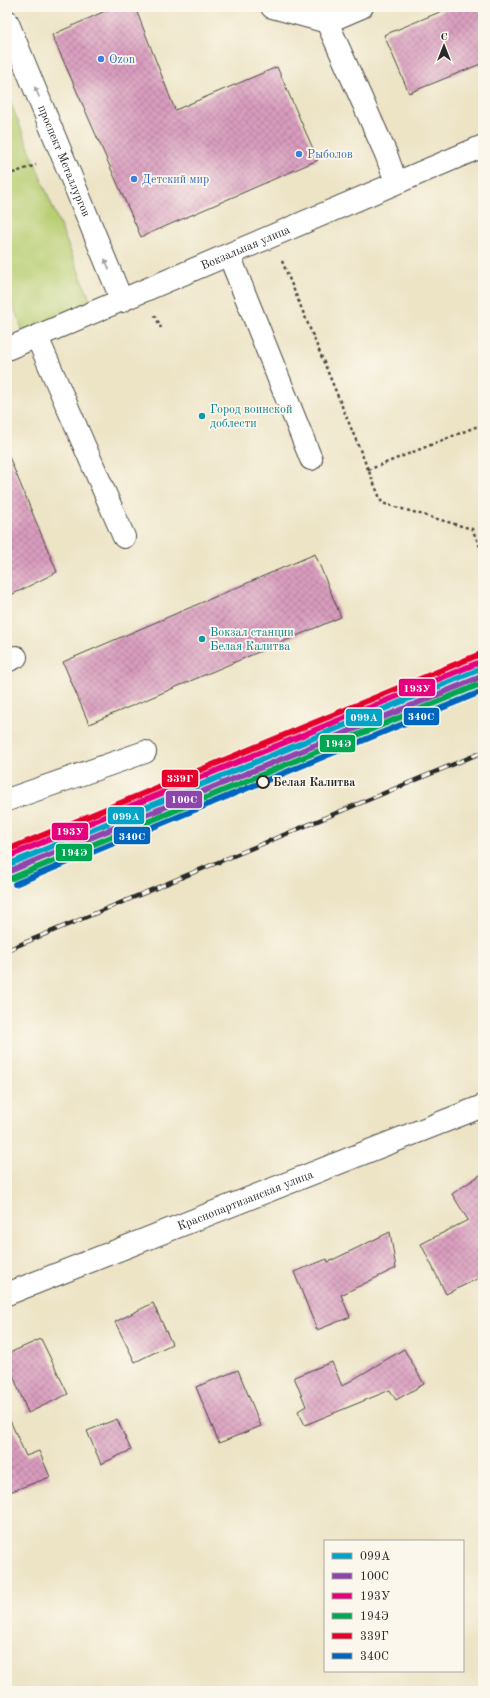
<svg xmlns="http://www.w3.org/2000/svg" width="490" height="1698" font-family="'Old Standard TT',serif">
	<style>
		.green { fill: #b8ce73; stroke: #727c4f }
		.building { fill: url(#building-cross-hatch) }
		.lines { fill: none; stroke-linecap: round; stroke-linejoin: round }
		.minor-casing { stroke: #484742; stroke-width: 24 }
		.major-casing { stroke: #484742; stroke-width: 24 }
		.path { stroke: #484742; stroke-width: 2.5; stroke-dasharray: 3 3; stroke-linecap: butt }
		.minor { stroke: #fff; stroke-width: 22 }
		.major { stroke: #fff; stroke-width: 22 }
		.rail-casing { stroke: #2b2b2b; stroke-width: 4.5 }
		.rail { stroke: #fbf7ec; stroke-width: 3; stroke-dasharray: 9; stroke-linecap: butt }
		.rail-1-casing { stroke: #fbf7ec; stroke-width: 9 }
		.rail-2-casing { stroke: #fbf7ec; stroke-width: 9 }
		.rail-3-casing { stroke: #fbf7ec; stroke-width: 9 }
		.rail-4-casing { stroke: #fbf7ec; stroke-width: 9 }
		.rail-5-casing { stroke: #fbf7ec; stroke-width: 9 }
		.rail-6-casing { stroke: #fbf7ec; stroke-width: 9 }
		.rail-1 { stroke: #02a3c6; stroke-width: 6 }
		.rail-2 { stroke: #8e44ad; stroke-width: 6 }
		.rail-3 { stroke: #e5007d; stroke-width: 6 }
		.rail-4 { stroke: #00a651; stroke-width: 6 }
		.rail-5 { stroke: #e4002b; stroke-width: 6 }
		.rail-6 { stroke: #0065bd; stroke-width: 6 }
		.oneway { fill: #a0a0a0 }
		.shop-dot { fill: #3f7fe0; stroke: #fbf7ec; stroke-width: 1.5 }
		.culture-dot { fill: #0f9aa8; stroke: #fbf7ec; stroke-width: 1.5 }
		.stop-dot { fill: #fbf7ec; stroke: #2b2b2b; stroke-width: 2 }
		.labels { text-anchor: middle; stroke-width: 3.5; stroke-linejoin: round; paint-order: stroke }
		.shop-label { font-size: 12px; fill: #366cbe; stroke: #fbf7ec; text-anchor: start }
		.street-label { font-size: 12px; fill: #2b2b2b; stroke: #fbf7ec }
		.culture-label { font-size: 12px; fill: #0d838f; stroke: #fbf7ec; text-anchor: start }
		.stop-label { font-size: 12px; font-weight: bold; fill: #2b2b2b; stroke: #fbf7ec; text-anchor: start }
		.line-badge { stroke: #fbf7ec; stroke-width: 1.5 }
		.badge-label { font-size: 11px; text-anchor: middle; font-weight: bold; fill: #fff }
	</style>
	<defs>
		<pattern id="building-cross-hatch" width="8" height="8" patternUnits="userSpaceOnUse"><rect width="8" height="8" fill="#d99cbe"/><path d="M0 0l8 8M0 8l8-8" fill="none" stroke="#b07f9b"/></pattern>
	</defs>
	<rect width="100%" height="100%" fill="#fbf7ec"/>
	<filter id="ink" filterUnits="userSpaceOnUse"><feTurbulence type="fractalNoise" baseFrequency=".025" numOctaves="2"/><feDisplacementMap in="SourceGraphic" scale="8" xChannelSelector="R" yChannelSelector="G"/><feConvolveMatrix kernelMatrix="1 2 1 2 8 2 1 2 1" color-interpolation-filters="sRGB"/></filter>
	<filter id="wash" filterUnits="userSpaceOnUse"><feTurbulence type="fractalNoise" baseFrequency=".012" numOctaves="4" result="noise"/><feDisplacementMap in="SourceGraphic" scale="16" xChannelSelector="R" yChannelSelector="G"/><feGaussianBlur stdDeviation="0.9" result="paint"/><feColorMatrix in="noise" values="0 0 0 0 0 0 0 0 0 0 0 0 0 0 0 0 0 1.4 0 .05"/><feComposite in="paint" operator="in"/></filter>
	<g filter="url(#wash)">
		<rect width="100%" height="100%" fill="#ede4c6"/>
		<path class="green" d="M 7,94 L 93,307 L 24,334 L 7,290 Z"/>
		<g id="blocks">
			<path class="building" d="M 114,7 L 135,7 L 175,110 L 277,67 L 318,160 L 141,237 L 52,35 Z
				M 452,7 L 483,7 L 483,63 L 409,93 L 384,35 Z
				M 7,452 L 57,572 L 7,597 Z
				M 315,554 L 341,617 L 89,724 L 63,662 Z
				M 483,1173 L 483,1276 L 446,1294 L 421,1244 L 468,1220 L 452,1194 Z
				M 390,1232 L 396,1268 L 341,1295 L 350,1317 L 317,1330 L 294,1272 L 327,1259 L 328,1262 Z
				M 153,1303 L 172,1344 L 135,1362 L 115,1322 Z
				M 41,1339 L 68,1394 L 28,1413 L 7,1360 L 7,1354 Z
				M 404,1349 L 424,1384 L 396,1400 L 390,1390 L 305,1425 L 298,1411 L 306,1406 L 294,1377 L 332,1362 L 342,1386 Z
				M 238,1370 L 261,1426 L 219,1443 L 196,1387 Z
				M 7,1414 L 26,1456 L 39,1451 L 50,1477 L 7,1493 Z
				M 117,1419 L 131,1450 L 101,1464 L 87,1431 Z"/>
		</g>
	</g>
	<g filter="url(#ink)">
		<use href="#blocks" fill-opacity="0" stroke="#484742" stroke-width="1"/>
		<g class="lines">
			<defs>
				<g id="minor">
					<path d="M 272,7 L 327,22"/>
					<path d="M 362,7 L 327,22 L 386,154 L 396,182"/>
					<path id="s1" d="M 7,21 L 122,301"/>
					<path d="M 229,255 L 311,459"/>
					<path d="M 37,337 L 124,537"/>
					<path d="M 7,661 L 16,657"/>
					<path d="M 7,800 L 145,752"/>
					<path id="s2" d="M 7,1294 L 483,1106"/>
				</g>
				<g id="major">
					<path id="s3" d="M 7,349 L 483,146"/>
				</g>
			</defs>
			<use href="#minor" class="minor-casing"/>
			<use href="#major" class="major-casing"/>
			<path class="path" d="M 7,175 L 36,165
				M 282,261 L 382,503 L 472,529 L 483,553
				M 155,315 L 161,328
				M 368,470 L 483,424"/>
			<use href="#minor" class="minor"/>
			<use href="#major" class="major"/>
			<defs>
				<path id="rail" d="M 7,950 L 483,752"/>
			</defs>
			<use href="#rail" class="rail-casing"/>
			<use href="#rail" class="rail"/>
			<defs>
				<path id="rail-1" d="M 7,865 L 483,668"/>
				<path id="rail-2" d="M 10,871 L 483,676"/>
				<path id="rail-3" d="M 7,857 L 480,662"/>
				<path id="rail-4" d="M 12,878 L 483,683"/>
				<path id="rail-5" d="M 7,850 L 478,655"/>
				<path id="rail-6" d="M 15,884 L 483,691"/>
			</defs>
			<use href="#rail-1" class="rail-1-casing"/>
			<use href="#rail-2" class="rail-2-casing"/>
			<use href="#rail-3" class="rail-3-casing"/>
			<use href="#rail-4" class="rail-4-casing"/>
			<use href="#rail-5" class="rail-5-casing"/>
			<use href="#rail-6" class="rail-6-casing"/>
			<use href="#rail-1" class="rail-1"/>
			<use href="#rail-2" class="rail-2"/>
			<use href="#rail-3" class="rail-3"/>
			<use href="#rail-4" class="rail-4"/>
			<use href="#rail-5" class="rail-5"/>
			<use href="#rail-6" class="rail-6"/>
		</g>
		<defs><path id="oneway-solid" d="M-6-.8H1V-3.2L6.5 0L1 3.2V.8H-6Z"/></defs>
		<g class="oneway">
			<use href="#oneway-solid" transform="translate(37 92) rotate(-113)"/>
			<use href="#oneway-solid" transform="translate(107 264) rotate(-112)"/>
		</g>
	</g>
	<g class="shop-dot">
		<circle cx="101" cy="59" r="4"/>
		<circle cx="299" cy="154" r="4"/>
		<circle cx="134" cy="179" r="4"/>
	</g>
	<g class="culture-dot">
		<circle cx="202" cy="416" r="4"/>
		<circle cx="202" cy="639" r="4"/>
	</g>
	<circle class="stop-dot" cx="263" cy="782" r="6"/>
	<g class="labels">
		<g class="shop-label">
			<text x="109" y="63">Ozon</text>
			<text x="307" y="158">Рыболов</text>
			<text x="142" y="183">Детский мир</text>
		</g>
		<g class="street-label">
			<text dy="4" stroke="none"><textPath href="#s1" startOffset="151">проспект Металлургов</textPath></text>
			<text dy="4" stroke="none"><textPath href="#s3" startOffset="259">Вокзальная улица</textPath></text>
			<text dy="4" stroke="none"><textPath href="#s2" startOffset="256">Краснопартизанская улица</textPath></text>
		</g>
		<g class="culture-label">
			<text x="210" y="413">Город воинской<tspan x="210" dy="14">доблести</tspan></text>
			<text x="210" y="636">Вокзал станции<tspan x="210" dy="14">Белая Калитва</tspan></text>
		</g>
		<g class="stop-label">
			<text x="273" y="786">Белая Калитва</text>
		</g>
	</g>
	<g class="line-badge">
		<rect x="398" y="678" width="38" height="19" rx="4" fill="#e5007d"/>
		<rect x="403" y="707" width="37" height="19" rx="4" fill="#0065bd"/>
		<rect x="345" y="708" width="38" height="19" rx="4" fill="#02a3c6"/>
		<rect x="319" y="734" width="37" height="19" rx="4" fill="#00a651"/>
		<rect x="161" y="769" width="38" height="19" rx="4" fill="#e4002b"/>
		<rect x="165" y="790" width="38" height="19" rx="4" fill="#8e44ad"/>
		<rect x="107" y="806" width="38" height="19" rx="4" fill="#02a3c6"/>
		<rect x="51" y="822" width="38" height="19" rx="4" fill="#e5007d"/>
		<rect x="113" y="826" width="38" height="19" rx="4" fill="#0065bd"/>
		<rect x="55" y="843" width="38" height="19" rx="4" fill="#00a651"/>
	</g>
	<g class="badge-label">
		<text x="417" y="692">193У</text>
		<text x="421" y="720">340С</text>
		<text x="364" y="721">099А</text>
		<text x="338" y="747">194Э</text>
		<text x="180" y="782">339Г</text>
		<text x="184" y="803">100C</text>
		<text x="126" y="820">099А</text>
		<text x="70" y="835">193У</text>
		<text x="132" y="840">340С</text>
		<text x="74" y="856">194Э</text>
	</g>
	<rect width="490" height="1698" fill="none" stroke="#fbf7ec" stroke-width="24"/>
	<rect x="324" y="1540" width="140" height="132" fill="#fbf7ec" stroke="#a8a59f"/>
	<rect x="332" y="1553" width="20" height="6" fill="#02a3c6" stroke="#a8a59f"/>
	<text x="360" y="1560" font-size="12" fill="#2b2b2b">099А</text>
	<rect x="332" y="1573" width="20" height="6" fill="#8e44ad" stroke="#a8a59f"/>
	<text x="360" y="1580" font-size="12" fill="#2b2b2b">100C</text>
	<rect x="332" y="1593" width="20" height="6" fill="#e5007d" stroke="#a8a59f"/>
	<text x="360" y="1600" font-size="12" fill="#2b2b2b">193У</text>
	<rect x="332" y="1613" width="20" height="6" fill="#00a651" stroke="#a8a59f"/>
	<text x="360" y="1620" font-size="12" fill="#2b2b2b">194Э</text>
	<rect x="332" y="1633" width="20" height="6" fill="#e4002b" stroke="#a8a59f"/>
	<text x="360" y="1640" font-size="12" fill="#2b2b2b">339Г</text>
	<rect x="332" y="1653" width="20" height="6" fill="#0065bd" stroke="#a8a59f"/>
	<text x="360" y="1660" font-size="12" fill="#2b2b2b">340С</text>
	<g transform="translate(444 46)" stroke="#fbf7ec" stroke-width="3" paint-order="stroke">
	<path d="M0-3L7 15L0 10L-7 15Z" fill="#2b2b2b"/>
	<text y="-6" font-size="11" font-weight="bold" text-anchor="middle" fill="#2b2b2b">С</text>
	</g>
</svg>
